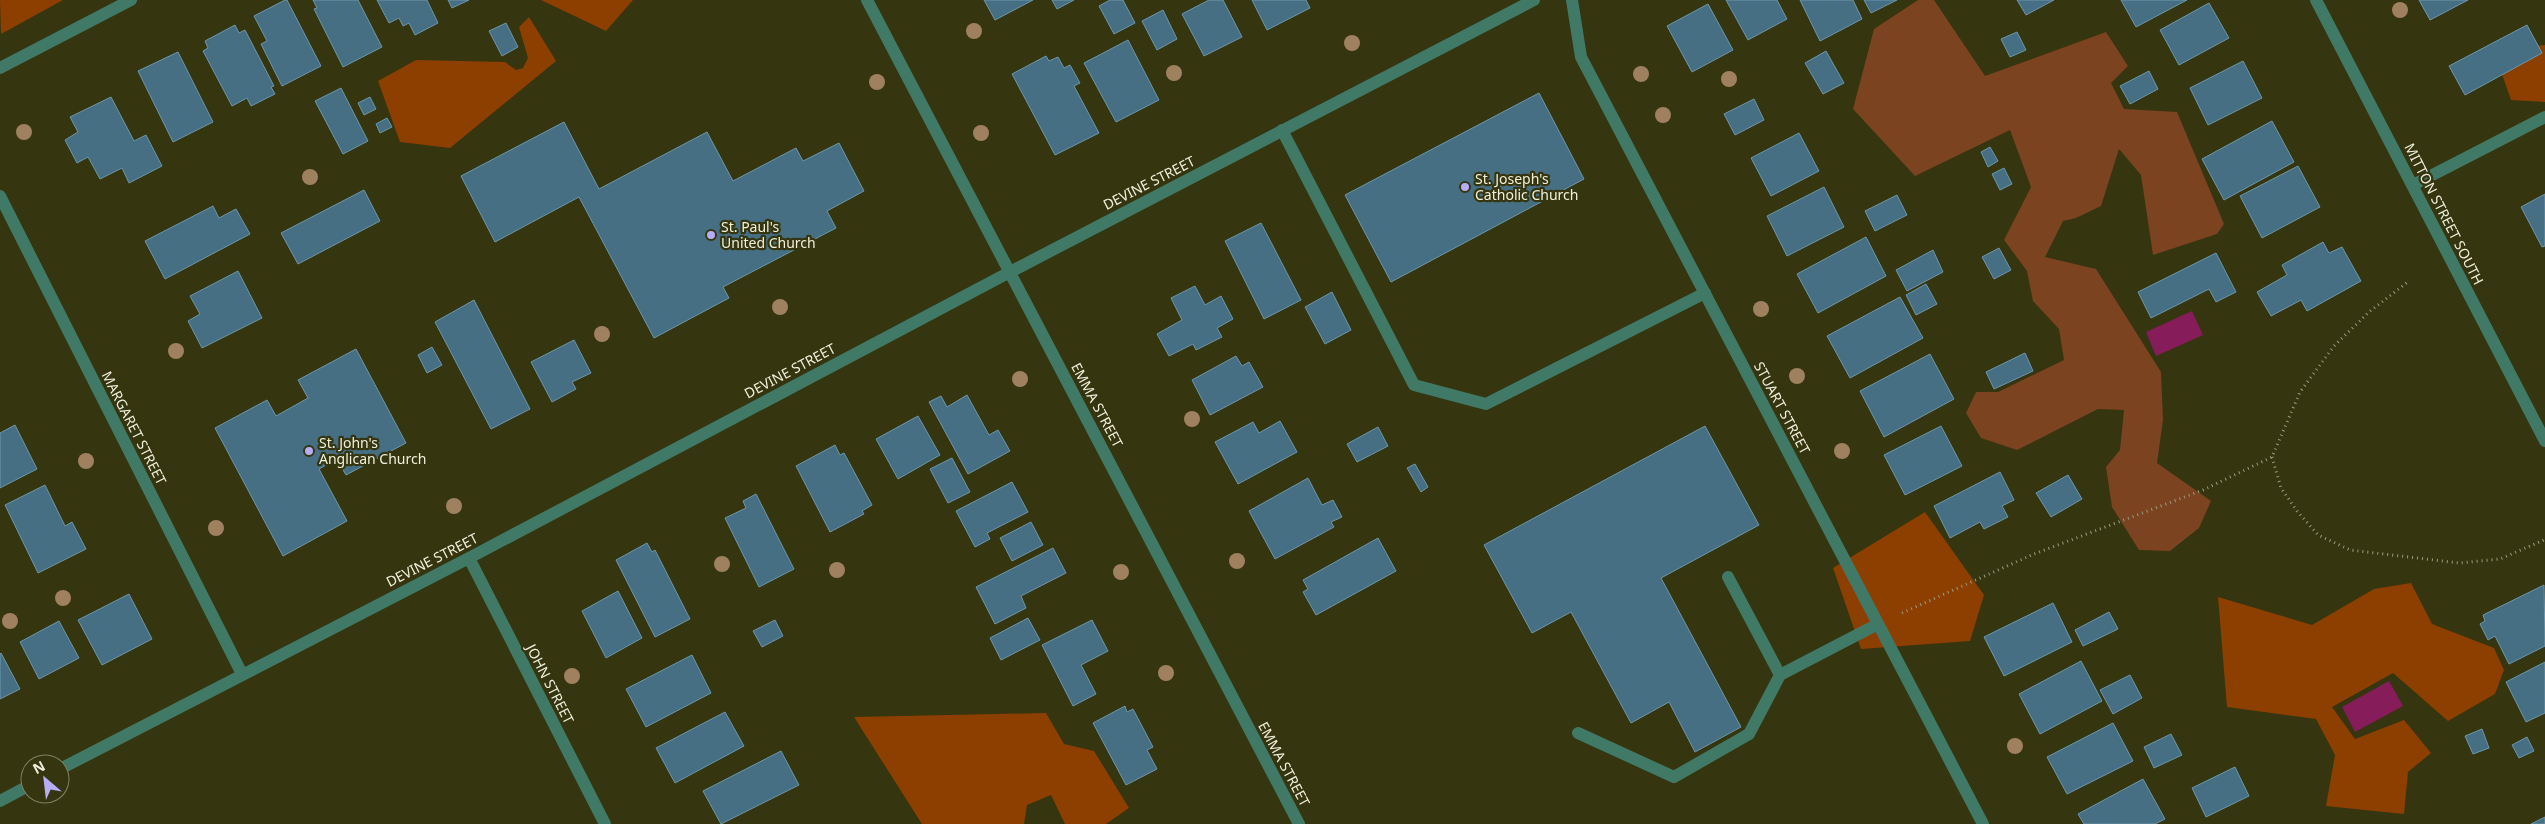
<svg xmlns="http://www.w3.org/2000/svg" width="2545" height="824" font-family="'Noto Sans',sans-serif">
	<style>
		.green { fill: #7b4320 }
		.forest { fill: #8d3f00 }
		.water { fill: #871c5b }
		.building { fill: #466f83; stroke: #6c97ab }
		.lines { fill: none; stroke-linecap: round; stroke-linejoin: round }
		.path { stroke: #9a9a7e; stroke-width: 3; stroke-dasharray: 1 4; stroke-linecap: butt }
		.service { stroke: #407a67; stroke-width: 12 }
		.minor { stroke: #407a67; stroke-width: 12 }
		.tertiary { stroke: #407a67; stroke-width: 12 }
		.tree { fill: #9f8160 }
		.poi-dot { fill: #b6acf8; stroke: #353510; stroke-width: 2 }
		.labels { text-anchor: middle; stroke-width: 4.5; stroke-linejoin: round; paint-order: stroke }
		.poi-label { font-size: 14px; fill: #eff0db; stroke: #353510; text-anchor: start }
		.street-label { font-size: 14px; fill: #eff0db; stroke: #353510 }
	</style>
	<rect width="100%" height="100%" fill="#353510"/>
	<path class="green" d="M 1918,0 L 1934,0 L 1985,76 L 2106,32 L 2128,66 L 2111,83 L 2124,109 L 2177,112 L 2224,224 L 2217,234 L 2153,255 L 2141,175 L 2119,149 L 2101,206 L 2076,218 L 2063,221 L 2045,257 L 2096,269 L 2161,372 L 2163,420 L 2157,463 L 2211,501 L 2199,528 L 2170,551 L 2139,550 L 2112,507 L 2106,467 L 2120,450 L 2124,410 L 2098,409 L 2017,450 L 1981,438 L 1966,413 L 1976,392 L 1998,392 L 2064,360 L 2059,329 L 2033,301 L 2027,271 L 2004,240 L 2031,187 L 2010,130 L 1915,176 L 1853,109 L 1874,29 Z"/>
	<path class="forest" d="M 0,0 L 63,0 L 1,34 Z
		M 541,0 L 633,0 L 606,31 Z
		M 529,17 L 556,61 L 450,148 L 400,142 L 378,81 L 416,60 L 505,62 L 516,70 L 523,68 L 528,58 L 519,27 Z
		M 2545,45 L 2545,102 L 2511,100 L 2502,74 L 2533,46 Z
		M 1925,512 L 1984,595 L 1970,641 L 1861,649 L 1833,568 Z
		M 2411,583 L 2432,624 L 2494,648 L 2504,670 L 2495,694 L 2448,721 L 2393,673 L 2332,707 L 2355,739 L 2404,720 L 2431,753 L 2408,772 L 2404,814 L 2326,806 L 2335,755 L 2316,719 L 2227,707 L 2218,597 L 2312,625 L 2374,589 Z
		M 1046,713 L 1064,744 L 1094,751 L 1129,808 L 1106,824 L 1065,824 L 1051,795 L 1027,805 L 1024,824 L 922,824 L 854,717 Z"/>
	<path class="water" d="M 2192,311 L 2203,335 L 2156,356 L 2146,332 Z
		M 2389,681 L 2403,706 L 2355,732 L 2342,707 Z"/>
	<path class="building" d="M 285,0 L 287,0 L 321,66 L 282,86 L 261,44 L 267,41 L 254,16 Z
		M 313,0 L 358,0 L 382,47 L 343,67 L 314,9 L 317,8 Z
		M 377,0 L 427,0 L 438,23 L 415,35 L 409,23 L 403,26 L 399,18 L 389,23 Z
		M 448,0 L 469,0 L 452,8 Z
		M 984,0 L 1033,0 L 995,20 Z
		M 1052,0 L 1074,0 L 1057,9 Z
		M 1110,0 L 1123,0 L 1135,23 L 1114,34 L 1099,6 Z
		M 1209,0 L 1223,0 L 1242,37 L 1204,56 L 1182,14 Z
		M 1252,0 L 1306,0 L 1310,8 L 1267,30 Z
		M 1726,0 L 1777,0 L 1787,19 L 1748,40 Z
		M 1800,0 L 1853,0 L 1862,19 L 1820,41 Z
		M 1864,0 L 1897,0 L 1871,13 Z
		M 2017,0 L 2054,0 L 2026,15 Z
		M 2121,0 L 2187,0 L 2136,27 Z
		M 2419,0 L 2468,0 L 2430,20 Z
		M 2209,3 L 2229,38 L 2179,65 L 2160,30 Z
		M 1708,4 L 1733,50 L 1692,72 L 1667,26 Z
		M 1163,10 L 1177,39 L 1157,50 L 1142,21 Z
		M 506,23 L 518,47 L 502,56 L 489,31 Z
		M 235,25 L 239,33 L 245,30 L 274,86 L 271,87 L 275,94 L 251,106 L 247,98 L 232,106 L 203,51 L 208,48 L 205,41 Z
		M 2527,25 L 2542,53 L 2465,95 L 2449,66 Z
		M 2017,32 L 2026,50 L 2010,57 L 2001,39 Z
		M 1128,40 L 1159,100 L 1116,122 L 1084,63 Z
		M 1826,51 L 1844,83 L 1823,94 L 1805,63 Z
		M 178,52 L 213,122 L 173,142 L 138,71 Z
		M 1046,56 L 1049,61 L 1058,57 L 1064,68 L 1070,65 L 1080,83 L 1074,86 L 1099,133 L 1055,155 L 1012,74 Z
		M 2243,61 L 2262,98 L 2208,125 L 2190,88 Z
		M 2149,71 L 2158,89 L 2130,104 L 2120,86 Z
		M 341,88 L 368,141 L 343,154 L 315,101 Z
		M 1539,93 L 1584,179 L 1391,282 L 1345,195 Z
		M 111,97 L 134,141 L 146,135 L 162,166 L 129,183 L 122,168 L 100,179 L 88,157 L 77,163 L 65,140 L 78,132 L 70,117 Z
		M 370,97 L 376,109 L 364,115 L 358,103 Z
		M 1754,99 L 1764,120 L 1735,135 L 1724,114 Z
		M 387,118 L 392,127 L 380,133 L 376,124 Z
		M 2272,121 L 2294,162 L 2224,200 L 2202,159 Z
		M 564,122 L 599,189 L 707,132 L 733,181 L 796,148 L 803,161 L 839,143 L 864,191 L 827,211 L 836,228 L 723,287 L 729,298 L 654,338 L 579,197 L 495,242 L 461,176 Z
		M 1799,133 L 1819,171 L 1771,196 L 1751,158 Z
		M 1990,147 L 1998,161 L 1988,167 L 1981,152 Z
		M 2298,166 L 2320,207 L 2262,238 L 2240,196 Z
		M 2004,168 L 2012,184 L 2000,190 L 1992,174 Z
		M 1824,187 L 1844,227 L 1787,256 L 1767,216 Z
		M 364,190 L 380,221 L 298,264 L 281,233 Z
		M 2545,194 L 2545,246 L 2542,247 L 2521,207 Z
		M 1897,195 L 1907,215 L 1875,231 L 1865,211 Z
		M 213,206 L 219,218 L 236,209 L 250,234 L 165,279 L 145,241 Z
		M 1261,223 L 1301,300 L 1264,319 L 1225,241 Z
		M 1866,237 L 1886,276 L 1818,313 L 1797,274 Z
		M 2323,242 L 2329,253 L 2342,247 L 2361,281 L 2307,311 L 2301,300 L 2271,316 L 2257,292 L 2287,275 L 2282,265 Z
		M 1999,248 L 2011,270 L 1994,279 L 1982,257 Z
		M 1933,250 L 1943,272 L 1907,291 L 1896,270 Z
		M 2216,253 L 2236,292 L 2216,302 L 2209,289 L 2151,318 L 2138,292 Z
		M 238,271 L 262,318 L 202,348 L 188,321 L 200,314 L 190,296 Z
		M 1926,284 L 1937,304 L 1916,315 L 1906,295 Z
		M 1195,286 L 1205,305 L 1221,296 L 1233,319 L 1217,328 L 1222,337 L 1196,350 L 1193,344 L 1169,356 L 1157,334 L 1182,320 L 1171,298 Z
		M 1332,292 L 1351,330 L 1325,344 L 1305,307 Z
		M 1900,297 L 1923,338 L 1850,378 L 1827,336 Z
		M 474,300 L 530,409 L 491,429 L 435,322 Z
		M 574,340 L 591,373 L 572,382 L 576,389 L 552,402 L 531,362 Z
		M 432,347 L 442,365 L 427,373 L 418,355 Z
		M 356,349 L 406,443 L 346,475 L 337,459 L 319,469 L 347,521 L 283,556 L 215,428 L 267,400 L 276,416 L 308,398 L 298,380 Z
		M 2025,353 L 2033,371 L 1994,389 L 1986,372 Z
		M 1930,354 L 1954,399 L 1884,437 L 1860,391 Z
		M 1236,356 L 1242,366 L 1249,362 L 1263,387 L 1210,415 L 1192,380 Z
		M 967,395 L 989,435 L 998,430 L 1010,451 L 968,474 L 929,402 L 941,396 L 947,407 Z
		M 918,416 L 940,455 L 898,479 L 876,439 Z
		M 1280,421 L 1297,452 L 1238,484 L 1215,442 L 1253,422 L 1259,433 Z
		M 15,425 L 37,469 L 0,488 L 0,433 Z
		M 1705,426 L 1759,525 L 1661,578 L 1741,727 L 1695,752 L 1669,702 L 1631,723 L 1571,612 L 1532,633 L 1484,545 Z
		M 1941,426 L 1962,466 L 1905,495 L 1884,455 Z
		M 1378,427 L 1388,446 L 1357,462 L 1347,444 Z
		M 835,445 L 840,455 L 844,453 L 872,505 L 862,511 L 864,514 L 830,532 L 796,466 Z
		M 952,458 L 970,492 L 948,503 L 930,469 Z
		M 1415,464 L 1428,487 L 1421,492 L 1407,468 Z
		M 2000,472 L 2014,500 L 2002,506 L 2008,517 L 1984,529 L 1980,522 L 1950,538 L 1934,506 Z
		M 2068,475 L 2082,499 L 2051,517 L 2036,493 Z
		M 1308,478 L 1322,505 L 1333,500 L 1342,517 L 1331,522 L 1334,527 L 1275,559 L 1249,511 Z
		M 1012,482 L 1028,512 L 987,533 L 990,539 L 975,547 L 956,511 Z
		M 45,485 L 65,526 L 72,522 L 86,549 L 38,573 L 5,505 Z
		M 756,494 L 794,569 L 759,587 L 725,518 L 746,508 L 743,501 Z
		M 1031,522 L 1043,545 L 1012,561 L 1000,538 Z
		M 1378,538 L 1396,571 L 1316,615 L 1303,592 L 1308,589 L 1303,580 Z
		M 647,543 L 652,552 L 655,550 L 690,619 L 655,637 L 616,560 Z
		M 1053,548 L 1066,573 L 1021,596 L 1026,608 L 995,624 L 976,587 Z
		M 2544,585 L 2545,646 L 2509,664 L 2495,636 L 2488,640 L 2480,624 L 2485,621 L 2483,615 Z
		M 618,591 L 642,638 L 606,658 L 582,611 Z
		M 129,594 L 152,639 L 102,665 L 78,620 Z
		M 2053,603 L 2072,642 L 2004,676 L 1984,637 Z
		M 2109,612 L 2118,629 L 2083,646 L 2075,630 Z
		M 1028,618 L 1040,640 L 1001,660 L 990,638 Z
		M 775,620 L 783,636 L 762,647 L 753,631 Z
		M 1092,620 L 1108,651 L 1081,665 L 1096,694 L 1073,706 L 1042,645 Z
		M 59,621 L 79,658 L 39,679 L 20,642 Z
		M 1,653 L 20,689 L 0,699 L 0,654 Z
		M 692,655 L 711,693 L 646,727 L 626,689 Z
		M 2081,661 L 2102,701 L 2040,734 L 2019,694 Z
		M 2545,662 L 2545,713 L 2526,722 L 2506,682 Z
		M 2130,675 L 2142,698 L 2113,714 L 2100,690 Z
		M 1125,706 L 1127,712 L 1133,709 L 1153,747 L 1147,750 L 1157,769 L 1126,785 L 1093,723 Z
		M 725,712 L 744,746 L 675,783 L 656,748 Z
		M 2113,723 L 2133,761 L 2067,794 L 2047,757 Z
		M 2482,729 L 2489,748 L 2473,754 L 2465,736 Z
		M 2171,734 L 2182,755 L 2154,768 L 2144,747 Z
		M 2527,737 L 2534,751 L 2519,758 L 2512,745 Z
		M 781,751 L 799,785 L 721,824 L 703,791 Z
		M 2235,767 L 2249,796 L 2206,817 L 2192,788 Z
		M 2143,779 L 2165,819 L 2155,824 L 2084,824 L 2078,814 Z
		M 2545,817 L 2545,824 L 2531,824 Z"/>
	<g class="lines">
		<path class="path" d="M 2272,457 L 2281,488 L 2297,511 L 2318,535 L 2350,550 L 2459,563 L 2500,559 L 2544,540
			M 1902,613 L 2034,554 L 2203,490 L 2272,457 L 2300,392 L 2334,346 L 2369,312 L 2409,281"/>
		<path class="service" d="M 1282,130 L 1414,385 L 1486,404 L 1705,293
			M 1728,577 L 1780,675 L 1878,624
			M 1578,733 L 1674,777 L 1749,734 L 1780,675"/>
		<path class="minor" d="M 867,0 L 1299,824
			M 1572,0 L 1581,57 L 1983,824
			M 0,68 L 131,0
			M 2413,185 L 2545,117
			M 0,196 L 242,674
			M 469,558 L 605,824
			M 60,769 L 469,558 L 1010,272 L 1534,0
			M 0,801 L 30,785"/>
		<path class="tertiary" d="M 2316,0 L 2545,441"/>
	</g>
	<g class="tree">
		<circle cx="2400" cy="10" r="8"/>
		<circle cx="974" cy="31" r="8"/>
		<circle cx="1352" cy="43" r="8"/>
		<circle cx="1174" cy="73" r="8"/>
		<circle cx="1641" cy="74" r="8"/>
		<circle cx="1729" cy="79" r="8"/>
		<circle cx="877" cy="82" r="8"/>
		<circle cx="1663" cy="115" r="8"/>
		<circle cx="24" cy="132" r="8"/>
		<circle cx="981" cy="133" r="8"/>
		<circle cx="310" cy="177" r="8"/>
		<circle cx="780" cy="307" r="8"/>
		<circle cx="1761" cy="309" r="8"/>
		<circle cx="602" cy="334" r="8"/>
		<circle cx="176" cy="351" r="8"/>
		<circle cx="1797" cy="376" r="8"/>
		<circle cx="1020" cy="379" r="8"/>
		<circle cx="1192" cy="419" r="8"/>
		<circle cx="1842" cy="451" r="8"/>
		<circle cx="86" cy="461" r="8"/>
		<circle cx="454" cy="506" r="8"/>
		<circle cx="216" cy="528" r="8"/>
		<circle cx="1237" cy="561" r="8"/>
		<circle cx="722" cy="564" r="8"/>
		<circle cx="837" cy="570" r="8"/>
		<circle cx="1121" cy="572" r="8"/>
		<circle cx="63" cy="598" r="8"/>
		<circle cx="10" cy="621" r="8"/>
		<circle cx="1166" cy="673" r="8"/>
		<circle cx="572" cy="676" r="8"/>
		<circle cx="2015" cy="746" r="8"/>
	</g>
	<g class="poi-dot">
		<circle cx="1465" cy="187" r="5"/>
		<circle cx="711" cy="235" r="5"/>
		<circle cx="309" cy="451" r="5"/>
	</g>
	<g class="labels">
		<g class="poi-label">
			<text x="1475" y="184">St. Joseph's<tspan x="1475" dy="16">Catholic Church</tspan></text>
			<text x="721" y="232">St. Paul's<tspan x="721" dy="16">United Church</tspan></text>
			<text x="319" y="448">St. John's<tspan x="319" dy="16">Anglican Church</tspan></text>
		</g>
		<g class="street-label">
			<text transform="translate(1149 183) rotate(-27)" y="5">DEVINE STREET</text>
			<text transform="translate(2444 214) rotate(63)" y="5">MITTON STREET SOUTH</text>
			<text transform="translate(790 371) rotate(-28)" y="5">DEVINE STREET</text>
			<text transform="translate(1097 405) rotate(62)" y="5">EMMA STREET</text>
			<text transform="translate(1782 408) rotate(62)" y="5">STUART STREET</text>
			<text transform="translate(134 428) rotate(63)" y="5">MARGARET STREET</text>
			<text transform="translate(432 560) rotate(-27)" y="5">DEVINE STREET</text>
			<text transform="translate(550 684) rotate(63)" y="5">JOHN STREET</text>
			<text transform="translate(1284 764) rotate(62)" y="5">EMMA STREET</text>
		</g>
	</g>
	<g transform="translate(45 779) rotate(332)"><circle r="24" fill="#353510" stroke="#7f8061"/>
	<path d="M0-4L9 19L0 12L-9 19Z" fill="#b6acf8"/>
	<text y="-8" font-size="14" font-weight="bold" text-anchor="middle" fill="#eff0db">N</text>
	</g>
</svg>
